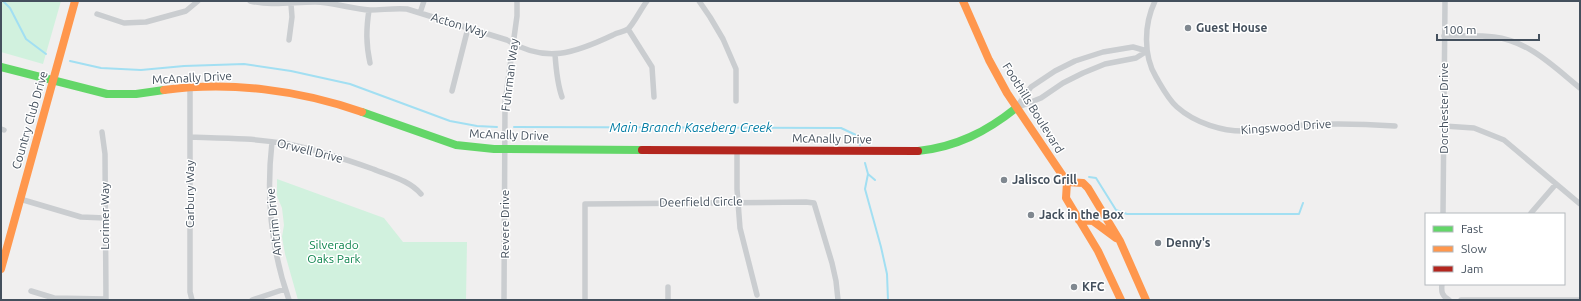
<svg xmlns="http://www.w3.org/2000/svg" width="1581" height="301" font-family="Ubuntu,sans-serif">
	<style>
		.green { fill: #d1f1de }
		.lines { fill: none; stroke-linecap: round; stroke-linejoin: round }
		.stream { stroke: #a2dff2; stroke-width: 2 }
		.street { stroke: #cacdd0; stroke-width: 5.5 }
		.fast { stroke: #63d668; stroke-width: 8 }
		.slow { stroke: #ff974d; stroke-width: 8 }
		.jam { stroke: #b3261e; stroke-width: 8 }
		.poi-dot { fill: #808890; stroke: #fff; stroke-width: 1.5 }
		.labels { text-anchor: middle; stroke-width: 3; stroke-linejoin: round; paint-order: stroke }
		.street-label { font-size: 12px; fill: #44505d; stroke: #fff }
		.poi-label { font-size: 12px; font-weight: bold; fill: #44505d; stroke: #fff; text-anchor: start }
		.park-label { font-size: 12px; fill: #0e854e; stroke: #fff }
		.water-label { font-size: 13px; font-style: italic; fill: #027ca4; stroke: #fff }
	</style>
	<rect width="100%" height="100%" fill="#f0efef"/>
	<path class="green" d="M 1,1 L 61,1 L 43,64 L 1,52 Z
		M 277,179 L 384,218 L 403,242 L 467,242 L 466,300 L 298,300 L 285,254 L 282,237 L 284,225 L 282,208 L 277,196 Z"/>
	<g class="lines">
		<path class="stream" d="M 3,1 L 10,8 L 26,39 L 46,54
			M 70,61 L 101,68 L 141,70 L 184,66 L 244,64 L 291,71 L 350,84 L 450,121 L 477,126 L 497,127
			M 514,127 L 841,128 L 856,135 L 860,145
			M 865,163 L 868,174 L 875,180
			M 868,174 L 865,189 L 881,247 L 887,274 L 888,300
			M 1089,177 L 1096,178 L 1116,210 L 1127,214 L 1299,214 L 1303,203"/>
		<path class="street" d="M 250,1 C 272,6 292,2 315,2 C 333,2 351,9 370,10 C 382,10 394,8 407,9 L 507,40 C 546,64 575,53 613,35 C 618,32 624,32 628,29 C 633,25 642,7 647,1
			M 699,1 L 710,17 L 723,39 L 736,69 L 736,101
			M 1155,1 C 1144,24 1143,55 1156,77 C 1162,87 1168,99 1177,107 C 1195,123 1223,132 1247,131 C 1266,130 1285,126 1304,125 C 1335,123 1365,124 1395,126
			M 369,10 C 366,30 366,44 370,63
			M 420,13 L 424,1
			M 97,14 L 124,23 L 146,22 L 186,11 L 198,1
			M 628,29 L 652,67 L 654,97
			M 1444,36 C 1461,36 1478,35 1494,37 C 1529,41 1554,67 1580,88
			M 289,40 L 292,17 L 291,4
			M 555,54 C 556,69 557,83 562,97
			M 190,88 L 190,292 L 192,300
			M 452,91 L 468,28
			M 1016,108 L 1031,87 L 1055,71 L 1075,61 L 1103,52 L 1133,47 L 1147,51
			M 1016,108 L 1041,98 L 1063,83 L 1083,73 L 1105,64 L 1136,58 L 1147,51
			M 1444,126 L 1474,128 L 1504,140 L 1580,204
			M 1,129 L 4,130
			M 102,132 L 105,154 L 106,300
			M 190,137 C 223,138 255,138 288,144 C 317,150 345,159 373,169 C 390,176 409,180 421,194
			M 272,142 C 266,195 271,249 289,300
			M 737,150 L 737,189 L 740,228 L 757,295
			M 20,199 L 81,217 L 105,218
			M 1531,213 L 1556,184
			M 1443,214 L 1445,2
			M 1442,284 C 1441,292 1442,296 1449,300
			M 668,287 L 668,300
			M 31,291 L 54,298 L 106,299
			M 252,300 L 285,289
			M 504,300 L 505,103 L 517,16 L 517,1
			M 585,300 L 585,204 L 806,202 L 814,203 L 832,263 L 836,281 L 838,300
			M 1461,300 L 1580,300"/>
		<path class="fast" d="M 1,67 L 107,94 L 136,94 L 164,90
			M 362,112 L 456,145 L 494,149 L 642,150
			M 918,151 C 956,147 986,132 1016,108"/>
		<path class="slow" d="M 963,1 L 989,60 L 1007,93 L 1067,182 L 1066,198 L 1098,251 L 1121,300
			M 164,90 C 230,81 299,90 362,112
			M 1067,182 L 1083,183 L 1088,188 L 1120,241 L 1146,300
			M 1079,220 L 1093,221 L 1116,238
			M 1,269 L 75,1"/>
		<path class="jam" d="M 642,150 L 918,151"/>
	</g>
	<g class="poi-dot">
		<circle cx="1188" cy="28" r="4"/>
		<circle cx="1004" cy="180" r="4"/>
		<circle cx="1031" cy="215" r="4"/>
		<circle cx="1158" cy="243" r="4"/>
		<circle cx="1074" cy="287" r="4"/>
	</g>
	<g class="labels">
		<g class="street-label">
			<text transform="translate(459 25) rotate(17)" y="4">Acton Way</text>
			<text transform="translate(510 75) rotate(-83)" y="4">Fuhrman Way</text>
			<text transform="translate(192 78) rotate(-3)" y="4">McAnally Drive</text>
			<text transform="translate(1033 108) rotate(58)" y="4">Foothills Boulevard</text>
			<text transform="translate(1444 108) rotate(-90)" y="4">Dorchester Drive</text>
			<text transform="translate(30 120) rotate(-74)" y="4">Country Club Drive</text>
			<text transform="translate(1286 127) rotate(-4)" y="4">Kingswood Drive</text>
			<text transform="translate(509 135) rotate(2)" y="4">McAnally Drive</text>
			<text transform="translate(832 139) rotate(1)" y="4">McAnally Drive</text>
			<text transform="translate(310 151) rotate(14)" y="4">Orwell Drive</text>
			<text transform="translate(190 194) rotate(-90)" y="4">Carbury Way</text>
			<text transform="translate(701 202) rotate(-1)" y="4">Deerfield Circle</text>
			<text transform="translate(105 216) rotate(-90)" y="4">Lorimer Way</text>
			<text transform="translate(274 222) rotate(-96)" y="4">Antrim Drive</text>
			<text transform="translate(505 224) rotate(-90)" y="4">Revere Drive</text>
		</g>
		<g class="poi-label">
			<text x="1196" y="32">Guest House</text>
			<text x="1012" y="184">Jalisco Grill</text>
			<text x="1039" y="219">Jack in the Box</text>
			<text x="1166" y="247">Denny's</text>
			<text x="1082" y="291">KFC</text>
		</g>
		<g class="park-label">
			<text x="334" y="249">Silverado<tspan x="334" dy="14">Oaks Park</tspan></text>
		</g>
		<g class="water-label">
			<text x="691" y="132">Main Branch Kaseberg Creek</text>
		</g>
	</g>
	<rect width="1581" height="301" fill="none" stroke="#44505d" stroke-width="4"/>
	<rect x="1425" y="213" width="140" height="72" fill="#ffffff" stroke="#b4b9be"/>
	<rect x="1433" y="226" width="20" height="6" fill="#63d668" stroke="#b4b9be"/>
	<text x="1461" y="233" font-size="12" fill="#44505d">Fast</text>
	<rect x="1433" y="246" width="20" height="6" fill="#ff974d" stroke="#b4b9be"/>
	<text x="1461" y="253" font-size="12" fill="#44505d">Slow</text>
	<rect x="1433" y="266" width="20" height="6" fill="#b3261e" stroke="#b4b9be"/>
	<text x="1461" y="273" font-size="12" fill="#44505d">Jam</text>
	<path d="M1437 34v6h102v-6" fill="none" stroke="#44505d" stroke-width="2"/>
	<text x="1443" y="34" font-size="12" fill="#44505d" stroke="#ffffff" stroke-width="3" paint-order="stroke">100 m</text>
</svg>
